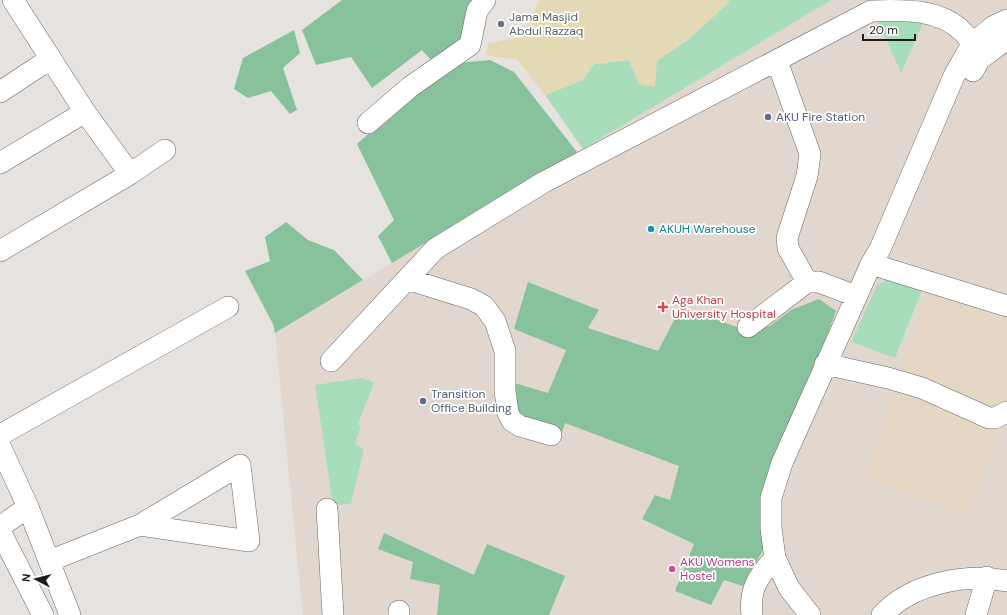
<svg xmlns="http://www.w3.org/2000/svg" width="1007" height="615" font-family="'DM Sans',sans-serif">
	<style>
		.built { fill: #e1d7ce }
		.industrial { fill: #e5d7c4 }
		.green { fill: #a8ddbb }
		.forest { fill: #88c29d }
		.sand { fill: #e3dab5 }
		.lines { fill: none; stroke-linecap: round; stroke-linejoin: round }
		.minor-casing { stroke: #696663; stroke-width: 22 }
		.minor { stroke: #fff; stroke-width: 21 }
		.worship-dot { fill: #6b7280; stroke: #fff; stroke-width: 1.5 }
		.service-dot { fill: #5c6f8a; stroke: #fff; stroke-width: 1.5 }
		.culture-dot { fill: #0f9aa8; stroke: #fff; stroke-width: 1.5 }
		.health-dot { fill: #e0444e; stroke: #fff; stroke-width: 1.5 }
		.hotel-dot { fill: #d1479c; stroke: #fff; stroke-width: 1.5 }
		.labels { text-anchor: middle; stroke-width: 3.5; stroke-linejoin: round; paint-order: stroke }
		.worship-label { font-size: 12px; fill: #5b616d; stroke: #fff; text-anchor: start }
		.service-label { font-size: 12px; fill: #4e5e75; stroke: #fff; text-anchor: start }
		.culture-label { font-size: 12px; fill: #0d838f; stroke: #fff; text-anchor: start }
		.health-label { font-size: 12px; fill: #be3a42; stroke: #fff; text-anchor: start }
		.hotel-label { font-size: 12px; fill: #b23c85; stroke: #fff; text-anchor: start }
	</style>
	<rect width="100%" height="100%" fill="#e6e2df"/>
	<path class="built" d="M 831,0 L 1007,0 L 1007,615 L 303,615 L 275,333 Z"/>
	<path class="industrial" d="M 929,293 L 1007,321 L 1007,408 L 968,516 L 865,478 Z"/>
	<path class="green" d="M 729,0 L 831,0 L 583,149 L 545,95 L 583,80 L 594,64 L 629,60 L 639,84 L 656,61 L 689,39 L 728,3 Z
		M 876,17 L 924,21 L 901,73 Z
		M 890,277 L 922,290 L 895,358 L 851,342 L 877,286 Z
		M 363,378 L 374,383 L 358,424 L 361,427 L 355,444 L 364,449 L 351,504 L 333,505 L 315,385 Z"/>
	<path class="forest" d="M 342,0 L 477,0 L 463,41 L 433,62 L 422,50 L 372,88 L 351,57 L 316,65 L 302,30 Z
		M 294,30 L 300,53 L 283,68 L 297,110 L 290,114 L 271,91 L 248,98 L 234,89 L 243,58 Z
		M 490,60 L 514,72 L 577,152 L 392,263 L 378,236 L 394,220 L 357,144 L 414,94 L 458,63 Z
		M 286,222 L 308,240 L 334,250 L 363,280 L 275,333 L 273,324 L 245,271 L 270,261 L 265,237 Z
		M 528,282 L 599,310 L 588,328 L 658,351 L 681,307 L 748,331 L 770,326 L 791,310 L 819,299 L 836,311 L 762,511 L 763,550 L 743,586 L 724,580 L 711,605 L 675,591 L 694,544 L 642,519 L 655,495 L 670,500 L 679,466 L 565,423 L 562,432 L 517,415 L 511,382 L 548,393 L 566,350 L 514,329 Z
		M 384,533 L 474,575 L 487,544 L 565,576 L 549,615 L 437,615 L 440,585 L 410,579 L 413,562 L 378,549 Z"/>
	<path class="sand" d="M 540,0 L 729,0 L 728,3 L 689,39 L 657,61 L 655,87 L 639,84 L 629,60 L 594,64 L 583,80 L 545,95 L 517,60 L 486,55 L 488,43 L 521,37 Z"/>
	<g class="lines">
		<defs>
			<path id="minor" d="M 13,0 L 85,112 L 130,174
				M 777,61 L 810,154 L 807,176 L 787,238 L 788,248 L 807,282
				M 973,71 L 980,59 L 1007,39
				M 0,92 L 50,59
				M 368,123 L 410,87 L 470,45 L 477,11 L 485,0
				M 0,163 L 85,112
				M 0,251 L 130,174 L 165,150
				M 871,264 L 1007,306
				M 407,279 L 471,299 L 484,306 L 495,321 L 505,351 L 505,391 L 508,413 L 512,421 L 520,426 L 551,435
				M 748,327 L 807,282 L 819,282 L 856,296
				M 331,361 L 435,249 L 544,182 L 871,11 C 902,10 940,8 964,33 C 971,40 975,50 980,59
				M 825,364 L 888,378 L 922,388 L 989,418 L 995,418 L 1007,412
				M 0,435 L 228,307
				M 0,446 L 28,507 L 70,615
				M 327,509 L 333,615
				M 0,527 L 28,507
				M 0,531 L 43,615
				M 49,561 L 140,525 L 240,465 L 249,541 L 140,525
				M 399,615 L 399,611
				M 752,615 C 749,589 758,576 775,558
				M 810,615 L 789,588 L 775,558 L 771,528 L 771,498 L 782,463 L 871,264 L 880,249 L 954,76 L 972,44 L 994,26 L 1007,20
				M 882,615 C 912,583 966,573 1007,581
				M 976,615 L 987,577"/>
		</defs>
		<use href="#minor" class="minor-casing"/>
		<use href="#minor" class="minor"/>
	</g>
	<circle class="worship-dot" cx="501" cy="24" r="4"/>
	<g class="service-dot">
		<circle cx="768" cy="117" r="4"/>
		<circle cx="423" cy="401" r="4"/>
	</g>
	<circle class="culture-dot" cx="651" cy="229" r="4"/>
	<path class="health-dot" d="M661 301h4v4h4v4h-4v4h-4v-4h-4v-4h4z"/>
	<circle class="hotel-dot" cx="672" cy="569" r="4"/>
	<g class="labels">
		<g class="worship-label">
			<text x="509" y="21">Jama Masjid<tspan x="509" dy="14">Abdul Razzaq</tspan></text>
		</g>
		<g class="service-label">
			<text x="776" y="121">AKU Fire Station</text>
			<text x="431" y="398">Transition<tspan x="431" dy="14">Office Building</tspan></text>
		</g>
		<g class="culture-label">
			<text x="659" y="233">AKUH Warehouse</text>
		</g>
		<g class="health-label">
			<text x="672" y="304">Aga Khan<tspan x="672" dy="14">University Hospital</tspan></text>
		</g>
		<g class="hotel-label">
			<text x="680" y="566">AKU Womens<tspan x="680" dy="14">Hostel</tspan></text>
		</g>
	</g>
	<g transform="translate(36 579) rotate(277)" stroke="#ffffff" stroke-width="3" paint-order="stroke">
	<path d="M0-3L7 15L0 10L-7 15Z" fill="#1e1c1b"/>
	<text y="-6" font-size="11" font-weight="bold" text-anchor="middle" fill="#1e1c1b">N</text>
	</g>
	<path d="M863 34v6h52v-6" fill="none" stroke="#1e1c1b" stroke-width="2"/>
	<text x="869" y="34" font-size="12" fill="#1e1c1b" stroke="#ffffff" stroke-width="3" paint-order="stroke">20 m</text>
</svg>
